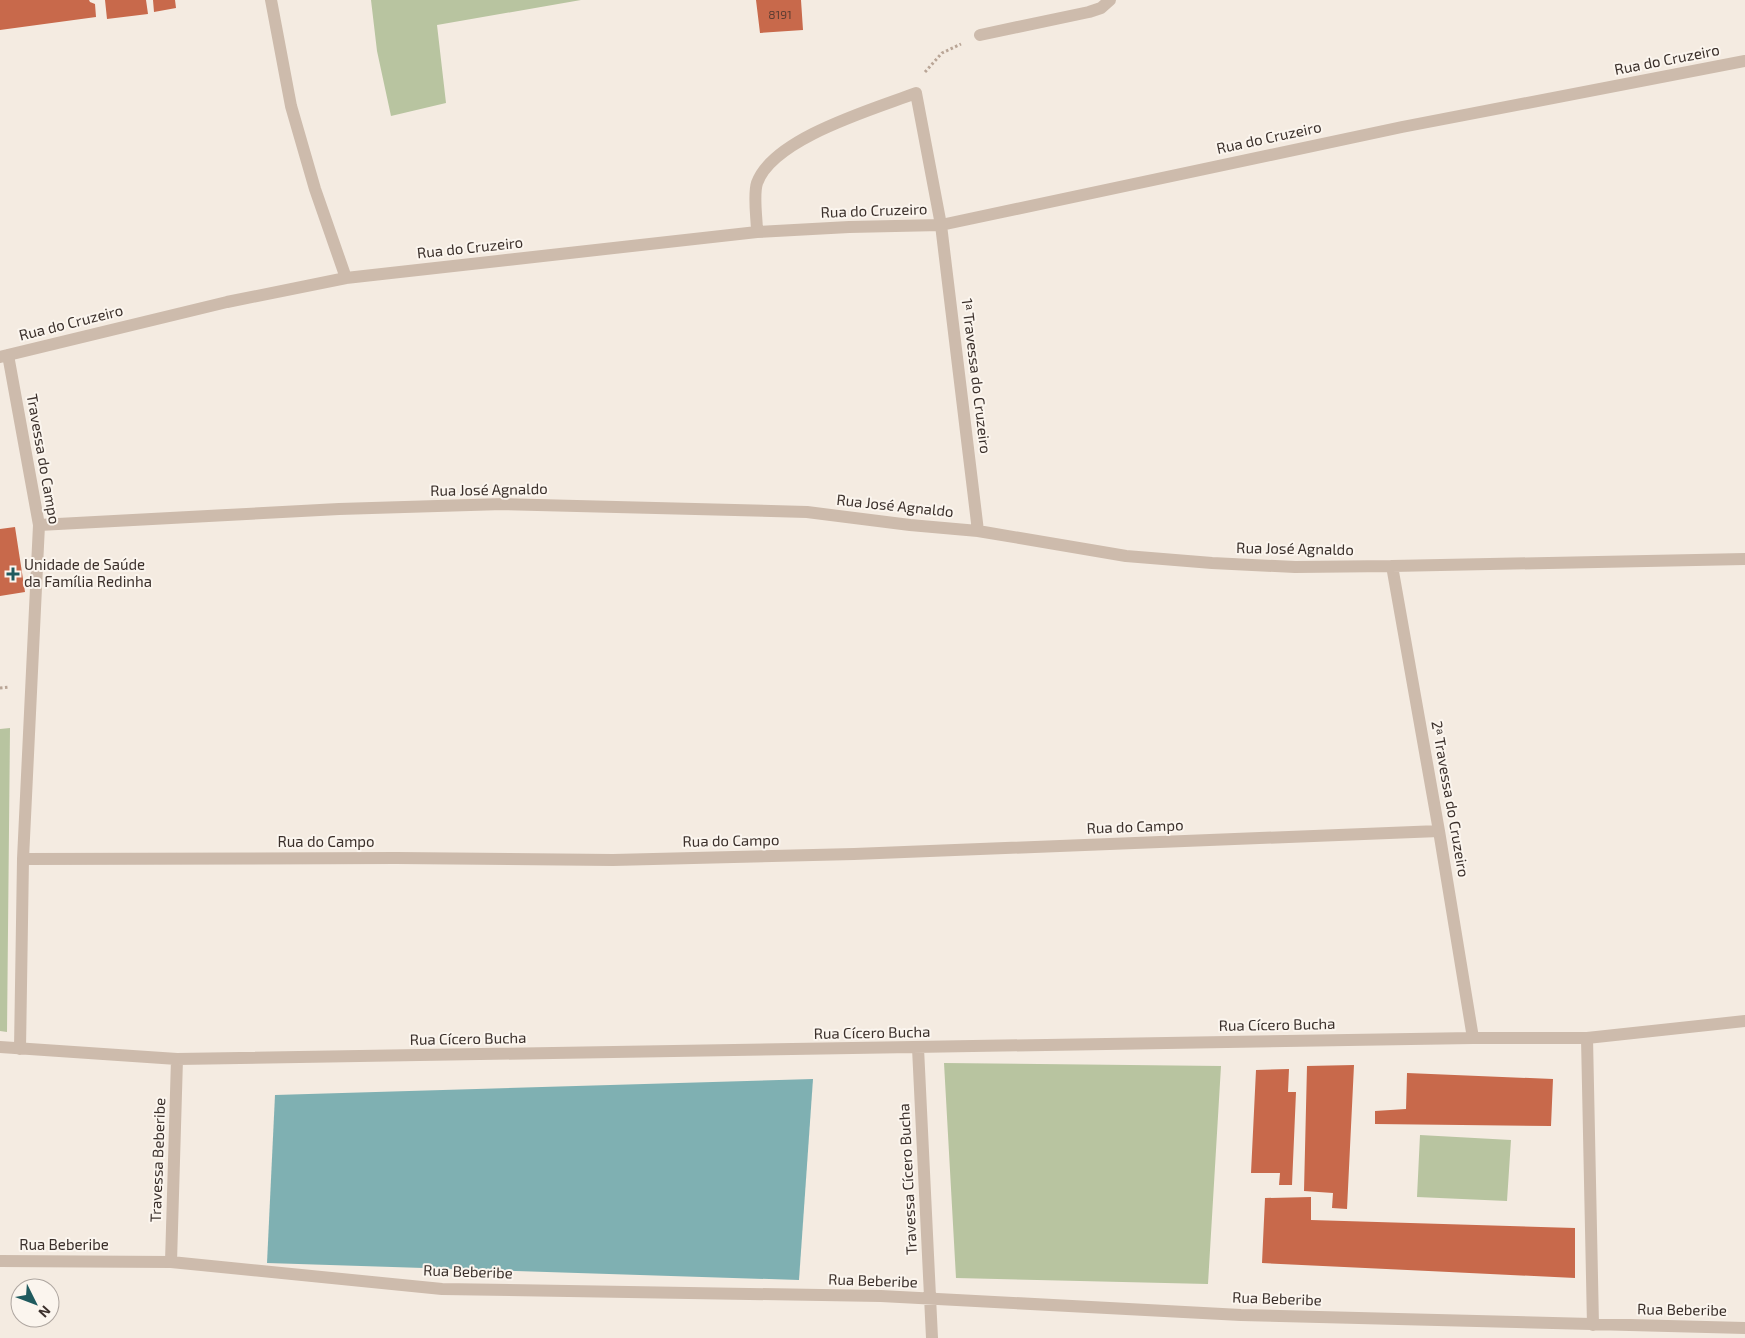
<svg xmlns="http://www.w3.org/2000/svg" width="1745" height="1338" font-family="'Exo 2',sans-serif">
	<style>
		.green { fill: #b8c4a0 }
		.water { fill: #7fb0b2 }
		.building { fill: #c8694b }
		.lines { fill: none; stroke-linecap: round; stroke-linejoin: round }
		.path { stroke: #b9a596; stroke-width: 3; stroke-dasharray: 2.5 2.5; stroke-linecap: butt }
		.minor { stroke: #cdbbac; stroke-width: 12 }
		.poi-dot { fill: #1f5a5e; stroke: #fbf5ee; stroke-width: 2 }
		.labels { text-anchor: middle; stroke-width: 4; stroke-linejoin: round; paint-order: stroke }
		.number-label { font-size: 12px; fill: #5e3e33 }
		.street-label { font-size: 15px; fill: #3b302b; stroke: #fbf5ee }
		.poi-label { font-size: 15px; fill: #3b302b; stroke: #fbf5ee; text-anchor: start }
	</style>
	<rect width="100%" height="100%" fill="#f4ebe1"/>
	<path class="green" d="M 371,0 L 581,0 L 437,25 L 446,103 L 391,116 L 377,51 Z
		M 10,728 L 7,1032 L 0,1031 L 0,729 Z
		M 944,1063 L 1221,1066 L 1208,1284 L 956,1278 Z
		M 1420,1135 L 1511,1140 L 1507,1201 L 1417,1197 Z"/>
	<path class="water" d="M 813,1079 L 799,1280 L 267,1263 L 275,1095 Z"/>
	<path class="building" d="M 0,0 L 89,0 L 90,2 L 95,4 L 96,17 L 0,30 Z
		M 105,0 L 146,0 L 148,14 L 107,19 Z
		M 153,0 L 175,0 L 176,8 L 154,12 Z
		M 756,0 L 801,0 L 803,30 L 760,33 Z
		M 15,527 L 25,592 L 0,596 L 0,529 Z
		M 1354,1065 L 1347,1209 L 1332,1208 L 1333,1193 L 1304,1191 L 1307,1066 Z
		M 1289,1069 L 1288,1092 L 1296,1092 L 1292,1185 L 1279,1185 L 1280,1173 L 1251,1173 L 1256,1070 Z
		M 1407,1073 L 1553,1079 L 1551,1126 L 1375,1124 L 1375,1111 L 1406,1109 Z
		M 1311,1197 L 1311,1220 L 1575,1228 L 1575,1278 L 1262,1263 L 1265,1198 Z"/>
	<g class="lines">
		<path class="path" d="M 925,72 L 942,53 L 961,44
			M 0,688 L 9,687"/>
		<path class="minor" d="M 271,0 L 291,106 L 315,189 L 346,278
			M 980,35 L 1089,12 L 1101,8 L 1110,0
			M 757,232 C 757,219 753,195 757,183 C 773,138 874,109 916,93 L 941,225 L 978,531
			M 8,355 L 39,525 L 23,859 L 20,1049
			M 0,357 L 227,302 L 346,278 L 757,232 L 849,227 L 941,225 L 1402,127 L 1745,61
			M 39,525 L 339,509 L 503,504 L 807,512 L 910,525 L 978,531 L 1126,556 L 1212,563 L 1295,567 L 1392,566 L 1745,559
			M 1392,566 L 1439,831 L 1473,1038
			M 23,859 L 396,858 L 613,860 L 854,854 L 1439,831
			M 1587,1038 L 1593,1325
			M 0,1047 L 177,1059 L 1473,1038 L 1587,1038 L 1745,1021
			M 918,1048 L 932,1338
			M 0,1261 L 171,1262 L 442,1289 L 881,1296 L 1241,1315 L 1745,1328
			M 171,1262 L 177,1059"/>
	</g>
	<path class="poi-dot" d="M10.5 566.5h5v5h5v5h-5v5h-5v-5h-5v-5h5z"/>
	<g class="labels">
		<g class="number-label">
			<text x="780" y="19">8191</text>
		</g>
		<g class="street-label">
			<text transform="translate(1667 60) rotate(-11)" y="5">Rua do Cruzeiro</text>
			<text transform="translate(1269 138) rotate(-12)" y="5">Rua do Cruzeiro</text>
			<text transform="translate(874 211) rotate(-2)" y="5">Rua do Cruzeiro</text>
			<text transform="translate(470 248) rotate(-6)" y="5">Rua do Cruzeiro</text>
			<text transform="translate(71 323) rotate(-14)" y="5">Rua do Cruzeiro</text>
			<text transform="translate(976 376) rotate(83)" y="5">1ᵃ Travessa do Cruzeiro</text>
			<text transform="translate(43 459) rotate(80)" y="5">Travessa do Campo</text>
			<text transform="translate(489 490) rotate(-1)" y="5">Rua José Agnaldo</text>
			<text transform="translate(895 506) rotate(6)" y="5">Rua José Agnaldo</text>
			<text transform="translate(1295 549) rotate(1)" y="5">Rua José Agnaldo</text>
			<text transform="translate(1450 799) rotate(80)" y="5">2ᵃ Travessa do Cruzeiro</text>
			<text transform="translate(1135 827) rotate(-2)" y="5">Rua do Campo</text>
			<text transform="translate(731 841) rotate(-1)" y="5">Rua do Campo</text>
			<text x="326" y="847">Rua do Campo</text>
			<text transform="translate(1277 1025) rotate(-1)" y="5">Rua Cícero Bucha</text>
			<text transform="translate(872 1033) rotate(-1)" y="5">Rua Cícero Bucha</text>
			<text transform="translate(468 1039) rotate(-1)" y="5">Rua Cícero Bucha</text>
			<text transform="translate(158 1160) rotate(-88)" y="5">Travessa Beberibe</text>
			<text transform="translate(908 1179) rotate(-93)" y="5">Travessa Cícero Bucha</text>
			<text x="64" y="1250">Rua Beberibe</text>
			<text transform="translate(468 1272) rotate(2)" y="5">Rua Beberibe</text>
			<text transform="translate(873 1281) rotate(2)" y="5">Rua Beberibe</text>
			<text transform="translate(1277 1299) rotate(2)" y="5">Rua Beberibe</text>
			<text transform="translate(1682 1310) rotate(1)" y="5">Rua Beberibe</text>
		</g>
		<g class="poi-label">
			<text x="24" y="570">Unidade de Saúde<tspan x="24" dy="17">da Família Redinha</tspan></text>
		</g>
	</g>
	<g transform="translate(35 1303) rotate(132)"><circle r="24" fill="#fbf5ee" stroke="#aea6a0"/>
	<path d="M0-4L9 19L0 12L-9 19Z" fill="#1f5a5e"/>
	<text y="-8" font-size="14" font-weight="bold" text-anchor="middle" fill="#3b302b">N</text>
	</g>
</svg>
